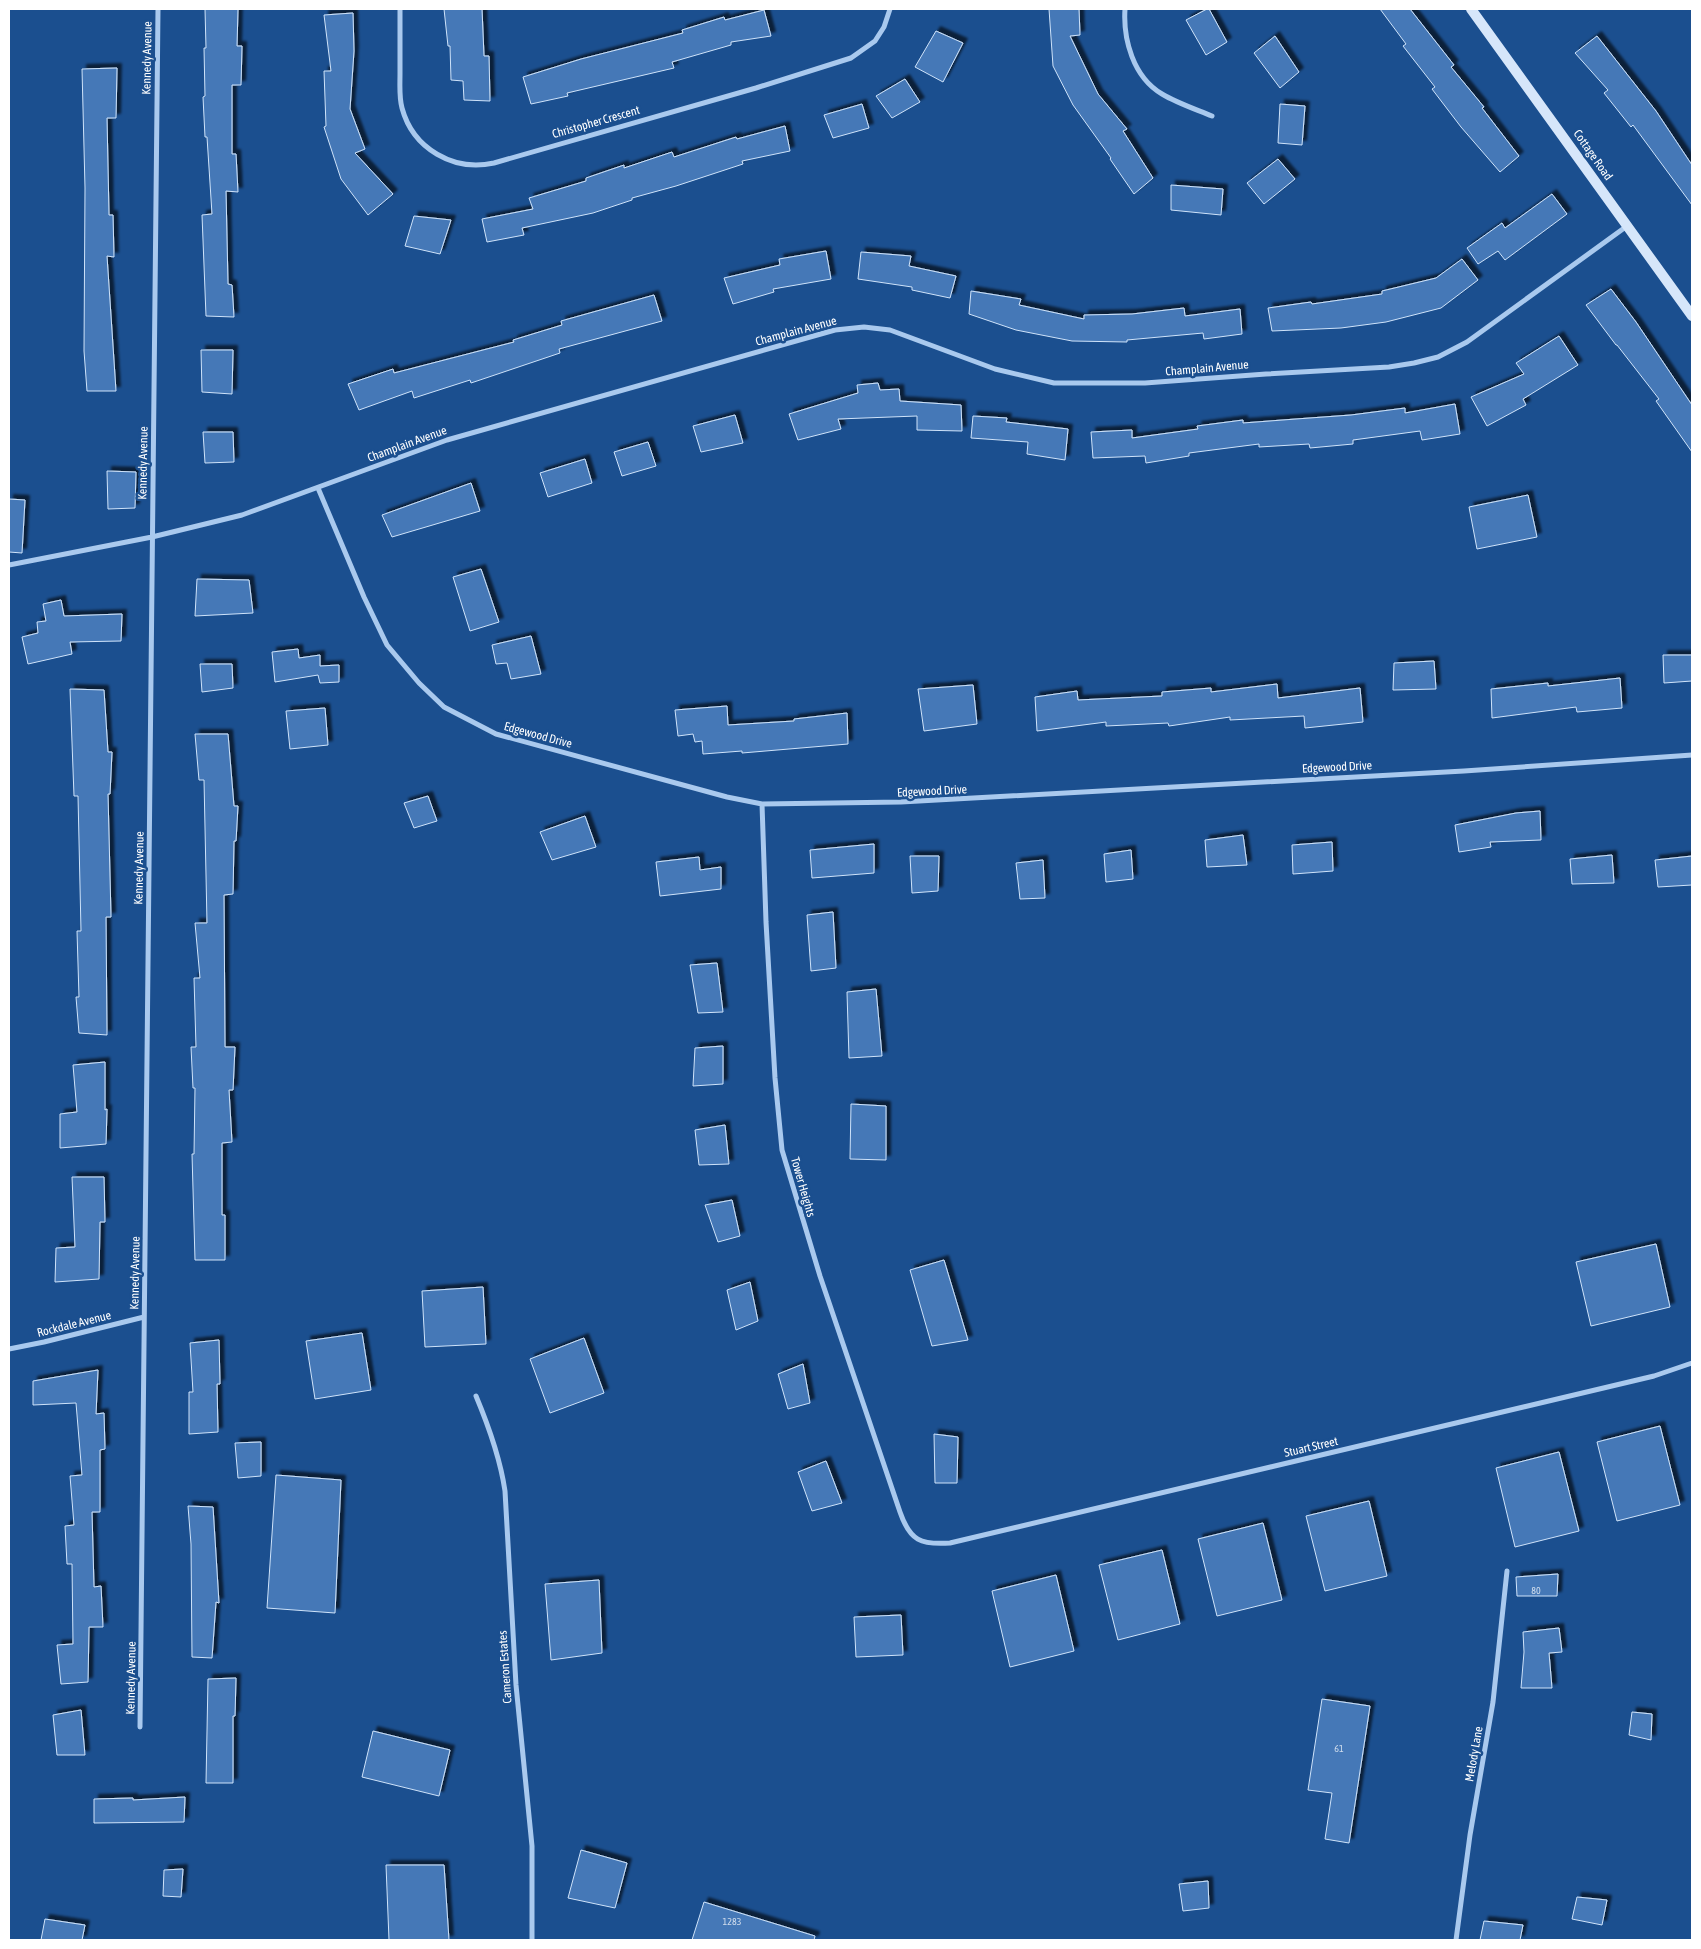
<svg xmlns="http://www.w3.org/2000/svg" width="1701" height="1949" font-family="'Asap Condensed',sans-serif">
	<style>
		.building { fill: #4478b7; stroke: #cfe3fa; filter: url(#shadow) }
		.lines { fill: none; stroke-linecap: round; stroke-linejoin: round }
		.street { stroke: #a9c9ee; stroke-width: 5 }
		.secondary { stroke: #d6e6fa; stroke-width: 10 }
		.labels { text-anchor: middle; stroke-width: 5; stroke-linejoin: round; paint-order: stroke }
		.number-label { font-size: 10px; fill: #d0dded }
		.street-label { font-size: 12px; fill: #fff; stroke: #1b4f8f }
	</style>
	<defs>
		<filter id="shadow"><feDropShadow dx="4.5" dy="-4.5" stdDeviation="1" flood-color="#0009"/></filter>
	</defs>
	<rect width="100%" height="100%" fill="#1b4f8f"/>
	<path class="building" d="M 205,9 L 238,9 L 237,46 L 242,46 L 241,85 L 232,85 L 232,154 L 236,154 L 238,192 L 226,191 L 228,284 L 232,285 L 234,317 L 206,316 L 202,215 L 212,214 L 207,137 L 205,137 L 203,97 L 205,96 L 204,48 L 206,48 Z
		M 444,9 L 482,9 L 484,56 L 489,56 L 490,101 L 464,100 L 463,81 L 451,80 L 450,46 L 448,46 Z
		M 1049,9 L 1079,9 L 1080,35 L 1070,36 L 1098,94 L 1127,129 L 1123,131 L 1153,178 L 1134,194 L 1110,159 L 1111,158 L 1073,105 L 1053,66 Z
		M 1207,9 L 1209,9 L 1227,42 L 1206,55 L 1186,20 Z
		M 1380,9 L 1410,9 L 1454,65 L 1451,67 L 1484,107 L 1482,108 L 1519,156 L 1500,172 L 1461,127 L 1432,89 L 1435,87 L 1403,46 L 1406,44 Z
		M 764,10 L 771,36 L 731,42 L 731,45 L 672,62 L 674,68 L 567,93 L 568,96 L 531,104 L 523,77 L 581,59 L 683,33 L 682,30 L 724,17 L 725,20 Z
		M 353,13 L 354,51 L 350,109 L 365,149 L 355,153 L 393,194 L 368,215 L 341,179 L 324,127 L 326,126 L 324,71 L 331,71 L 324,15 Z
		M 936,31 L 963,43 L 943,82 L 915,67 Z
		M 1275,36 L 1299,72 L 1280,88 L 1254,53 Z
		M 1597,36 L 1656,111 L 1692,165 L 1692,205 L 1633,125 L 1631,127 L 1604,93 L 1608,90 L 1575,53 Z
		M 117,68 L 116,118 L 107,118 L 109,215 L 113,215 L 114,257 L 107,256 L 116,391 L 87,391 L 84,351 L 85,188 L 82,69 Z
		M 905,79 L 920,102 L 892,118 L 876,96 Z
		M 862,104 L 869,128 L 833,138 L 824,115 Z
		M 1280,104 L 1305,106 L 1302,145 L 1278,143 Z
		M 785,126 L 790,151 L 742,161 L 743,164 L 676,186 L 632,198 L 632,200 L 593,213 L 522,228 L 524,235 L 487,242 L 482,219 L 533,209 L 529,198 L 586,181 L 586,178 L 624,165 L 624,168 L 672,152 L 674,157 L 736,137 L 737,139 Z
		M 1278,159 L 1295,179 L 1264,204 L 1247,183 Z
		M 1171,185 L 1223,189 L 1221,215 L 1171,210 Z
		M 1552,194 L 1567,214 L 1505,260 L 1498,251 L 1478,264 L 1467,248 L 1502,223 L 1505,228 Z
		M 414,216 L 451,220 L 440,254 L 405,246 Z
		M 826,251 L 831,279 L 773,289 L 774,292 L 733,304 L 724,278 L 780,265 L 779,259 Z
		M 861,252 L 911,256 L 909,266 L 956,276 L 950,298 L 912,290 L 912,287 L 858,279 Z
		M 1462,259 L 1478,280 L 1441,308 L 1386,322 L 1341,328 L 1272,331 L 1268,308 L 1311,302 L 1312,304 L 1382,294 L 1382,291 L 1436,278 Z
		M 1611,289 L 1636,322 L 1692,405 L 1692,452 L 1656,401 L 1659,399 L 1617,345 L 1616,345 L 1586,305 Z
		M 971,291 L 1021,299 L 1019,305 L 1084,319 L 1084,315 L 1132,314 L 1184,308 L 1185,316 L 1240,309 L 1242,334 L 1204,339 L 1203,333 L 1127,340 L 1127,342 L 1072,341 L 1016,330 L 969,314 Z
		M 654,295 L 662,321 L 559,349 L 560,353 L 471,383 L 470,380 L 414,398 L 412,391 L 359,410 L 348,384 L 393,369 L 394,373 L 514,342 L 513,340 L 562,325 L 561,321 Z
		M 1559,336 L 1578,365 L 1523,399 L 1526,405 L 1487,426 L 1471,397 L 1524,374 L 1516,363 Z
		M 201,350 L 233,350 L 232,394 L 202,392 Z
		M 878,383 L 880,390 L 899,389 L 900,401 L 961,405 L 962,431 L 917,430 L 917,416 L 838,419 L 841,429 L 798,440 L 789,414 L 858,393 L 857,385 Z
		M 1455,404 L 1460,434 L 1422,440 L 1420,431 L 1353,440 L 1353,444 L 1310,448 L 1309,444 L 1259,447 L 1259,444 L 1189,453 L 1189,456 L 1146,463 L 1145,456 L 1093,458 L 1091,432 L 1132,430 L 1132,438 L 1198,429 L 1197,426 L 1243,420 L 1243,423 L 1296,419 L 1351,415 L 1405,408 L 1405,413 Z
		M 735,415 L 743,443 L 701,452 L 693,426 Z
		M 973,416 L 1007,418 L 1006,422 L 1068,429 L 1065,460 L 1027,454 L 1028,442 L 971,438 Z
		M 203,432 L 233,432 L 234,462 L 205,463 Z
		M 648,442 L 656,466 L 622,476 L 614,452 Z
		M 585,459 L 592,483 L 548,497 L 540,473 Z
		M 107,471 L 136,472 L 135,508 L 108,509 Z
		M 471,483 L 480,511 L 392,537 L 382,515 Z
		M 1528,495 L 1537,537 L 1477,549 L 1469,507 Z
		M 9,499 L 25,500 L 22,553 L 9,552 Z
		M 481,569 L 499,622 L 470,631 L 453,577 Z
		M 197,579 L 249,580 L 253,613 L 195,616 Z
		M 61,600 L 64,616 L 122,614 L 121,641 L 70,642 L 72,654 L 28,664 L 22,637 L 38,633 L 37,622 L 46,621 L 43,604 Z
		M 531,636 L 541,674 L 511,679 L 507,663 L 496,664 L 492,645 Z
		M 298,649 L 299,658 L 320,655 L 320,666 L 339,665 L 339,682 L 320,683 L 318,675 L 275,682 L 272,652 Z
		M 1663,655 L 1692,655 L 1692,681 L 1664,683 Z
		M 1434,661 L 1436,689 L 1393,690 L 1394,663 Z
		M 200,664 L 232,664 L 233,688 L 202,692 Z
		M 1620,678 L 1622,708 L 1577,712 L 1576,707 L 1492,718 L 1491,689 L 1548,683 L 1548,686 Z
		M 1277,684 L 1278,698 L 1360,688 L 1363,722 L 1305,728 L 1304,716 L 1230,720 L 1230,717 L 1169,726 L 1168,723 L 1106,726 L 1106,722 L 1037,731 L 1035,697 L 1077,691 L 1078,700 L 1162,696 L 1162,692 L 1211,688 L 1211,692 Z
		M 973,685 L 977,724 L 924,731 L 918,689 Z
		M 70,689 L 104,690 L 108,752 L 112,752 L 110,794 L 108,794 L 111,917 L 106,917 L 107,1035 L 79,1033 L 76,997 L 79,997 L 77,931 L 81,931 L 78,796 L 74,796 Z
		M 727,706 L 728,725 L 794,721 L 794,719 L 847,713 L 848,744 L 742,753 L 742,751 L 703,754 L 702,741 L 695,742 L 693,734 L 678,736 L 675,710 Z
		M 325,708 L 328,745 L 290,749 L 286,711 Z
		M 195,734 L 228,734 L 234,806 L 238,806 L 236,841 L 234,841 L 233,894 L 224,895 L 225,1047 L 235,1047 L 233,1090 L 229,1090 L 232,1142 L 222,1143 L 222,1215 L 225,1215 L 225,1260 L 195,1260 L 192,1154 L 194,1154 L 195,1088 L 193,1088 L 191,1047 L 196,1047 L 194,978 L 200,978 L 195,923 L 207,923 L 204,780 L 199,780 Z
		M 428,796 L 437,821 L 414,828 L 404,803 Z
		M 1540,811 L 1541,840 L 1490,842 L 1491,847 L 1459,852 L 1455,825 L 1516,813 Z
		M 585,816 L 596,847 L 552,860 L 540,832 Z
		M 1243,835 L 1247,865 L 1207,867 L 1205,840 Z
		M 1332,842 L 1333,871 L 1293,874 L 1292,845 Z
		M 874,844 L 874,873 L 812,878 L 810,850 Z
		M 1131,850 L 1133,879 L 1106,882 L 1104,854 Z
		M 1612,855 L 1614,883 L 1572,884 L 1570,859 Z
		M 910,856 L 939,856 L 938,891 L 912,893 Z
		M 1692,856 L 1692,885 L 1658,887 L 1655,860 Z
		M 699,857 L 700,870 L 721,867 L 721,889 L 660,896 L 656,862 Z
		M 1043,860 L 1045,898 L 1020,899 L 1016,863 Z
		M 833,912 L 836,968 L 811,971 L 807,915 Z
		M 717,963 L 723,1012 L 698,1013 L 690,965 Z
		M 876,989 L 882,1056 L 849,1058 L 847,992 Z
		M 723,1046 L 723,1084 L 693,1086 L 695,1048 Z
		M 105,1062 L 105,1110 L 107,1109 L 106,1144 L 60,1148 L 60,1114 L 77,1112 L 73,1065 Z
		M 851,1104 L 886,1106 L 886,1160 L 850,1159 Z
		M 725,1125 L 729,1164 L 699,1165 L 695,1130 Z
		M 72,1177 L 104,1177 L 105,1222 L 100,1222 L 99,1279 L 55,1282 L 56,1248 L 75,1247 Z
		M 732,1200 L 740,1236 L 718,1242 L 705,1205 Z
		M 1656,1244 L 1670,1307 L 1591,1326 L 1576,1262 Z
		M 944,1260 L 968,1340 L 932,1346 L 910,1270 Z
		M 750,1282 L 758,1321 L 736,1330 L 727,1290 Z
		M 483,1287 L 486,1344 L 425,1347 L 422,1291 Z
		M 362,1333 L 371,1390 L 315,1399 L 306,1341 Z
		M 584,1338 L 604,1393 L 550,1413 L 530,1359 Z
		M 219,1340 L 220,1384 L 217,1384 L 218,1432 L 189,1434 L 189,1392 L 193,1392 L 190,1343 Z
		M 803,1364 L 810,1403 L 788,1409 L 778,1374 Z
		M 98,1370 L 96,1414 L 104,1413 L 105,1449 L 100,1450 L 100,1512 L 92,1512 L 94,1587 L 101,1586 L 103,1627 L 89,1627 L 88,1682 L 61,1684 L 57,1645 L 73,1644 L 72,1564 L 67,1564 L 65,1526 L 74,1525 L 70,1476 L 82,1475 L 76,1403 L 33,1405 L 33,1381 Z
		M 1660,1426 L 1680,1505 L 1617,1521 L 1597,1442 Z
		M 934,1434 L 958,1437 L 957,1483 L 935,1483 Z
		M 261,1442 L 261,1476 L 238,1478 L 235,1443 Z
		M 1559,1452 L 1579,1531 L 1515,1547 L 1496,1468 Z
		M 826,1461 L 842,1503 L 812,1511 L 798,1472 Z
		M 276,1475 L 341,1480 L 335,1613 L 267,1608 Z
		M 1369,1501 L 1387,1576 L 1325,1591 L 1306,1516 Z
		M 188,1506 L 213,1507 L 219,1603 L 216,1602 L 212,1658 L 192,1657 L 191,1544 Z
		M 1263,1523 L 1282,1600 L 1217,1616 L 1198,1539 Z
		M 1162,1550 L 1180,1624 L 1118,1640 L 1099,1565 Z
		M 1558,1574 L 1557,1596 L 1517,1596 L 1516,1577 Z
		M 1056,1575 L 1074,1651 L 1010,1667 L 992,1591 Z
		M 599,1580 L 602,1653 L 551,1660 L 545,1584 Z
		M 901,1615 L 903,1655 L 856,1657 L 854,1617 Z
		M 1559,1628 L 1562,1652 L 1549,1653 L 1552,1688 L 1521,1688 L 1524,1652 L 1523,1632 Z
		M 236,1678 L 235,1716 L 233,1716 L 233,1783 L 206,1783 L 208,1679 Z
		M 1322,1699 L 1370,1706 L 1349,1843 L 1325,1839 L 1332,1793 L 1308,1790 Z
		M 81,1710 L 85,1755 L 57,1755 L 53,1715 Z
		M 1632,1712 L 1652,1714 L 1651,1740 L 1629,1735 Z
		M 373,1731 L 450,1750 L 439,1796 L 362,1777 Z
		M 185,1797 L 184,1822 L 94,1823 L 94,1799 L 133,1798 L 133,1800 Z
		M 581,1850 L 627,1863 L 615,1908 L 568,1898 Z
		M 386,1865 L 444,1865 L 449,1940 L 389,1940 Z
		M 183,1869 L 181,1897 L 163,1896 L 164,1870 Z
		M 1208,1881 L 1209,1908 L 1183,1911 L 1179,1884 Z
		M 1577,1897 L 1607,1900 L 1602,1925 L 1572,1919 Z
		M 704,1902 L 815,1936 L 814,1940 L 692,1940 Z
		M 45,1919 L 85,1925 L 82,1940 L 41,1940 Z
		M 1484,1921 L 1523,1925 L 1520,1940 L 1480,1940 Z"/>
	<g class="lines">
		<path class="street" d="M 400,9 C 400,31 400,52 400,74 C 400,86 399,97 402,108 C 413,149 454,172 494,163 L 756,88 L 851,58 L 875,41 L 884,27 L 890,9
			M 1125,9 C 1123,39 1133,77 1162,94 C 1177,103 1195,109 1212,116
			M 318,488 L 364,597 L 387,645 L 419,683 L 444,707 L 496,734 L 727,797 L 762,804 L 901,802 L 1464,771 L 1692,755
			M 9,565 L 152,537 L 242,515 L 447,440 L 835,330 L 864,327 L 890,330 L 995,369 L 1054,383 L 1145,383 L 1266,374 L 1389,367 L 1414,363 L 1438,357 L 1467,342 L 1627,226
			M 762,804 L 766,922 L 775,1078 L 782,1150 L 820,1276 L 900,1512 C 910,1541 921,1545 950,1543 L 1654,1376 L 1692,1363
			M 9,1349 L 44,1342 L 144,1317
			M 476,1396 C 489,1427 500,1457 505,1491 L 516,1685 L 532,1846 L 532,1940
			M 140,1727 L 158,9
			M 1456,1940 L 1470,1835 L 1493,1702 L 1507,1571"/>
		<path class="secondary" d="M 1471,9 L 1692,316"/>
	</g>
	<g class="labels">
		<g class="number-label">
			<text x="1536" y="1594">80</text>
			<text x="1339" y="1752">61</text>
			<text x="732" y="1925">1283</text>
		</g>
		<g class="street-label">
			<text transform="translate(147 58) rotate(-89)" y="4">Kennedy Avenue</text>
			<text transform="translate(596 122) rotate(-16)" y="4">Christopher Crescent</text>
			<text transform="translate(1593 155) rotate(55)" y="4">Cottage Road</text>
			<text transform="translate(796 331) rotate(-15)" y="4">Champlain Avenue</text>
			<text transform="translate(1207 368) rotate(-5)" y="4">Champlain Avenue</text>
			<text transform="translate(407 444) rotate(-20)" y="4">Champlain Avenue</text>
			<text transform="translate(143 463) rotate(-89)" y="4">Kennedy Avenue</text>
			<text transform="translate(538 735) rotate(15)" y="4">Edgewood Drive</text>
			<text transform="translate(1337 767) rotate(-3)" y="4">Edgewood Drive</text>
			<text transform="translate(932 791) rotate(-3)" y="4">Edgewood Drive</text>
			<text transform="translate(139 868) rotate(-89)" y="4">Kennedy Avenue</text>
			<text transform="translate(803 1187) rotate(74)" y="4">Tower Heights</text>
			<text transform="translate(135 1273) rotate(-89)" y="4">Kennedy Avenue</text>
			<text transform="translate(74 1324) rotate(-14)" y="4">Rockdale Avenue</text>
			<text transform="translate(1311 1447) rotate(-13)" y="4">Stuart Street</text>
			<text transform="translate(505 1667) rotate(-94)" y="4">Cameron Estates</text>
			<text transform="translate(131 1678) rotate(-89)" y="4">Kennedy Avenue</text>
			<text transform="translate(1474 1754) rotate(-80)" y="4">Melody Lane</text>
		</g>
	</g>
	<rect width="1701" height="1949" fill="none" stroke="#ffffff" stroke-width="20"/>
</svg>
